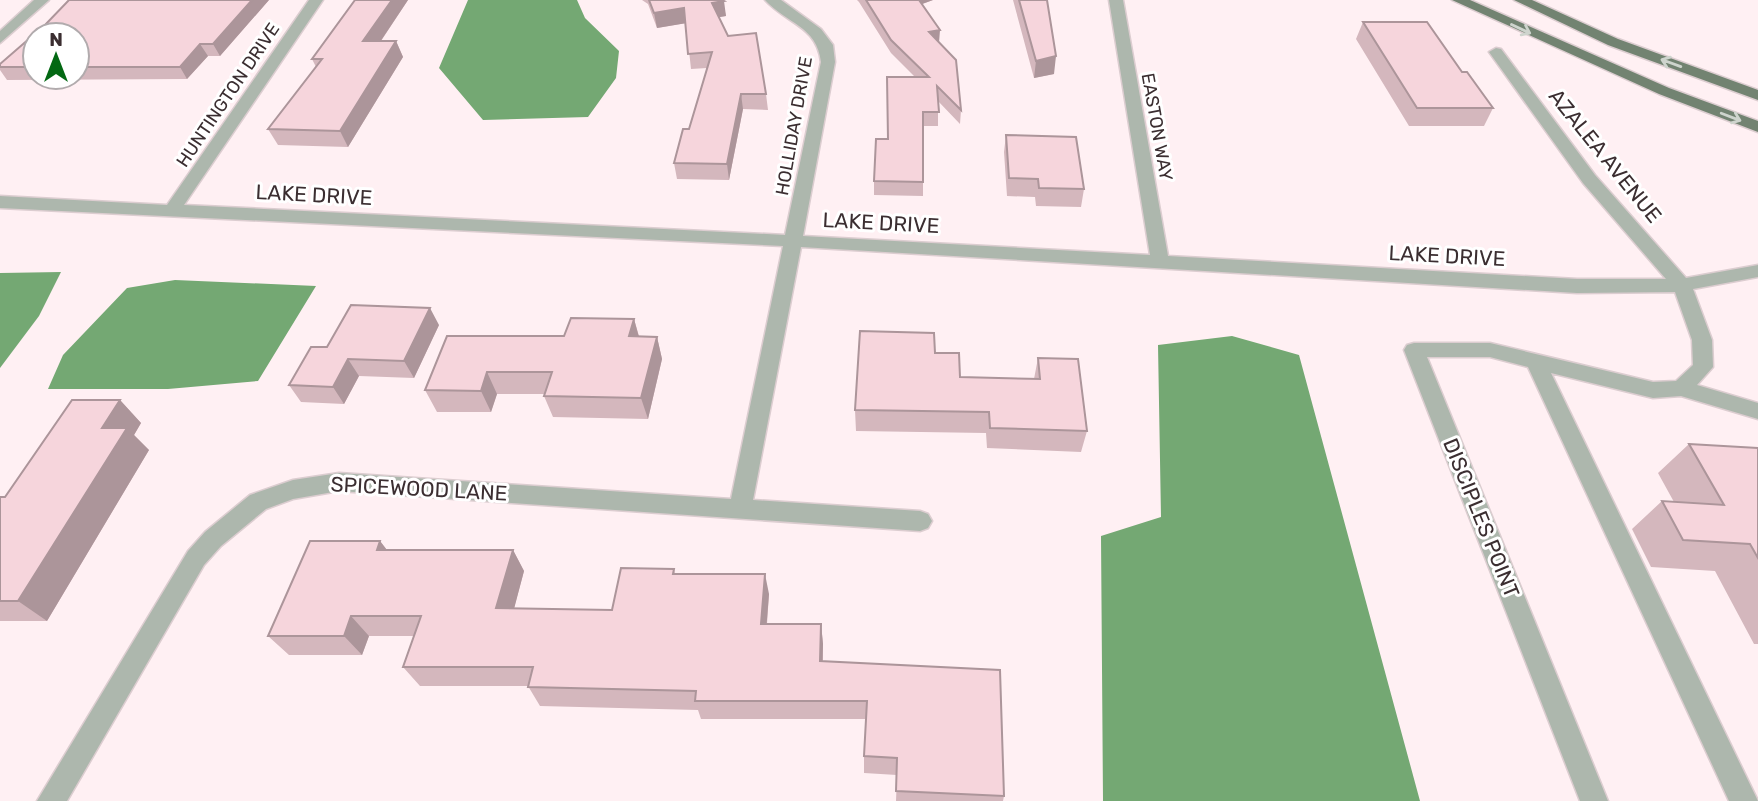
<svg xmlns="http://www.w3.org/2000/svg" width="1758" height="801" font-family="Rubik,sans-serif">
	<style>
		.water { fill: #74a873 }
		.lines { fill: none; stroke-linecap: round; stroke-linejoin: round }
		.minor-casing { stroke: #dccdd0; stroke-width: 3 }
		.major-casing { stroke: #dccdd0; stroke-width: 3 }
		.minor { fill: #adb7ad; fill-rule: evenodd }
		.major { fill: #728371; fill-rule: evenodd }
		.wall { fill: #d4b7bd; fill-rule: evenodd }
		.shaded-wall { fill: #ac959a }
		.building { fill: #f6d5dc; stroke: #ac959a; stroke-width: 2 }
		.oneway { stroke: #ced4cd }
		.labels { text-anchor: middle; stroke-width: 6; stroke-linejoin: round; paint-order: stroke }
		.far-street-label { font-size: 18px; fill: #3b2e31; stroke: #fff }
		.street-label { font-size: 21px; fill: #3b2e31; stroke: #fff }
	</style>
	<rect width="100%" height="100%" fill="#fff0f3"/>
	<path class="water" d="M 468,0 L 577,0 L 585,18 L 619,51 L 616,78 L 588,117 L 483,120 L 439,68 Z
		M 61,272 L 39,316 L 0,368 L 0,273 Z
		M 175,280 L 316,286 L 258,381 L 168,389 L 48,389 L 63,355 L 127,288 Z
		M 1232,336 L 1299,355 L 1420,801 L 1103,801 L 1101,536 L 1161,517 L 1158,345 Z"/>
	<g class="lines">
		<defs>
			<path id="minor" d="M 34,0 L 49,0 L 0,43 L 0,31 Z
				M 309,0 L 323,0 L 184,205 L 785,235 L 821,62 C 817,26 787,24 765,0 L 781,0 L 821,29 L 833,45 L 835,62 L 803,236 L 1150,255 L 1109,0 L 1123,0 L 1168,256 L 1577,279 L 1666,279 L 1583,183 L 1489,52 L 1496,48 L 1501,49 L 1595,175 L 1686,278 L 1758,265 L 1758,277 L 1693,289 L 1712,340 L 1713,367 L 1697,385 L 1758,403 L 1758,419 L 1681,396 L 1653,398 L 1551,373 L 1758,801 L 1729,801 L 1528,367 L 1490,357 L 1427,357 L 1608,801 L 1580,801 L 1404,350 L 1407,345 L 1414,343 L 1490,343 L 1653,382 L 1676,381 L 1693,365 L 1692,340 L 1675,292 L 1577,293 L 801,247 L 753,500 L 920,511 L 928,514 L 932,521 L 928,528 L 920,531 L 339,491 L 293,499 L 266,509 L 221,546 L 204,565 L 67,801 L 37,801 L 188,551 L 205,532 L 250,495 L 293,480 L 339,473 L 731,499 L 783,246 L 0,208 L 0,196 L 167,205 Z"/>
			<path id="major" d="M 1452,0 L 1470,0 L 1669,88 L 1758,121 L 1758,132 L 1659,94 Z
				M 1514,0 L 1532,0 L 1618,39 L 1758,90 L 1758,100 L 1608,45 Z"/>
		</defs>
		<use href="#minor" class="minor-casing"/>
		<use href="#major" class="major-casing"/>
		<use href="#minor" class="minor"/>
		<use href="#major" class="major"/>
	</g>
	<path class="wall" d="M 69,0 L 269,0 L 220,56 L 208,56 L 187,79 L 7,80 L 0,70 L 0,64 L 45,25 ZM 35,35 L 77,35 L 77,77 L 35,77 Z
		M 355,0 L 408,0 L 381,41 L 396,41 L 403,57 L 348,147 L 278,145 L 268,129 L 316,67 L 312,59 Z
		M 642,0 L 722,0 L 726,16 L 719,17 L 728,36 L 766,94 L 768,110 L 743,109 L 729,180 L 677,179 L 674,163 L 689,129 L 707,68 L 691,69 L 686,23 L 657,28 L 648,4 Z
		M 857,0 L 933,0 L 922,4 L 939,43 L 961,110 L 960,124 L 938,101 L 938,126 L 923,126 L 923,196 L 874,195 L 874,181 L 888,139 L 915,77 L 891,53 L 859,2 Z
		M 1013,0 L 1047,0 L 1054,74 L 1034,78 Z
		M 1363,22 L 1462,72 L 1493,108 L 1484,126 L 1409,126 L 1356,39 Z
		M 1006,135 L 1084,189 L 1081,207 L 1036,206 L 1035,197 L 1007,196 L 1004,152 Z
		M 634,319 L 639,336 L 657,337 L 662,359 L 648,419 L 553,417 L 544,396 L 545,394 L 497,394 L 491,412 L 437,412 L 425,390 L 564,336 Z
		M 439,325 L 414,378 L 359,376 L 344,404 L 301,402 L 289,385 L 327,347 Z
		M 935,353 L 960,377 L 1034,379 L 1038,358 L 1087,431 L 1081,452 L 987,448 L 986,433 L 856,431 L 855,410 Z
		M 120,400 L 141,423 L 134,435 L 149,450 L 47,621 L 0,621 L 0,497 L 5,497 Z
		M 1689,444 L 1758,448 L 1758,644 L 1754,644 L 1715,571 L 1651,567 L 1632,529 L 1662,501 L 1674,502 L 1658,473 Z
		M 380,541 L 387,550 L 513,550 L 524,571 L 514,608 L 612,610 L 674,569 L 675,574 L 769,594 L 767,624 L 821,624 L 823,644 L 823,661 L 1004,796 L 1003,801 L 896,801 L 897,775 L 864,773 L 864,756 L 866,719 L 701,719 L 698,710 L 540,706 L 528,686 L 420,686 L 403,667 L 414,636 L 369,636 L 362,655 L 289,655 L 268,636 Z"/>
	<path class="shaded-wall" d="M 252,0 L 269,0 L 220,56 L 213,44 Z
		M 392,0 L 408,0 L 370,57 L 363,41 Z
		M 915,0 L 933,0 L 914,7 Z
		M 724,1 L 726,16 L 714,18 L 712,3 Z
		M 684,8 L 687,23 L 657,28 L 654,13 Z
		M 940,30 L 939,43 L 929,32 Z
		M 396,41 L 403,57 L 348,147 L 340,131 Z
		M 200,44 L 208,56 L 187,79 L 180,67 Z
		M 1056,56 L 1054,74 L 1034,78 L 1036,61 Z
		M 741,94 L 743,109 L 729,180 L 727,164 Z
		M 430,308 L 439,325 L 414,378 L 404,361 Z
		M 634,319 L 640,341 L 629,336 Z
		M 657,337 L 662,359 L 648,419 L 641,398 Z
		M 348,359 L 359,376 L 344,404 L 333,387 Z
		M 487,372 L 497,394 L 491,412 L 481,391 Z
		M 120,400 L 141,423 L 134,435 L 149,450 L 47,621 L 18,601 L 102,428 Z
		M 380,541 L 396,562 L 377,550 Z
		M 513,550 L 524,571 L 509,628 L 496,608 Z
		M 765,574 L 769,594 L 765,644 L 761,624 Z
		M 351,616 L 369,636 L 362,655 L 344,636 Z
		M 821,624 L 823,644 L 822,680 L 820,661 Z"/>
	<path class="building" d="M 69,0 L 252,0 L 213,44 L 200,44 L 180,67 L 77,67 L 77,35 L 35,35 L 35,67 L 0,67 L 0,64 L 45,25 Z
		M 355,0 L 392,0 L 363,41 L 396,41 L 340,131 L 268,129 L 322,59 L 312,59 Z
		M 649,0 L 722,0 L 724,1 L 712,3 L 728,36 L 756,33 L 766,94 L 741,94 L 727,164 L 674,163 L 683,129 L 689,129 L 712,52 L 688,54 L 684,8 L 654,13 Z
		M 866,0 L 919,0 L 940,30 L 929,32 L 956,60 L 961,110 L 937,86 L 939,112 L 923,112 L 923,182 L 874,181 L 876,139 L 888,139 L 887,77 L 929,77 L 891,40 Z
		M 1019,0 L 1047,0 L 1056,56 L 1036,61 Z
		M 1363,22 L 1427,22 L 1462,72 L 1467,72 L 1493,108 L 1417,108 Z
		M 1006,135 L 1076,137 L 1084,189 L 1039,188 L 1038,179 L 1009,178 Z
		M 351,305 L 430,308 L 404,361 L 348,359 L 333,387 L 289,385 L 311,347 L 327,347 Z
		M 571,318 L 634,319 L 629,336 L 657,337 L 641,398 L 544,396 L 552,372 L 487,372 L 481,391 L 425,390 L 447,336 L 564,336 Z
		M 860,331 L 934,333 L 935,353 L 959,353 L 960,377 L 1040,379 L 1038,358 L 1078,359 L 1087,431 L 990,428 L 989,412 L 855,410 Z
		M 72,400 L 120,400 L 102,428 L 127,428 L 18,601 L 0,601 L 0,497 L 5,497 Z
		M 1689,444 L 1758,448 L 1758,558 L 1750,544 L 1683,540 L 1662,501 L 1724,505 Z
		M 310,541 L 380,541 L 377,550 L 513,550 L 496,608 L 612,610 L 621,568 L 674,569 L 673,574 L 765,574 L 761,624 L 821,624 L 820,661 L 1000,670 L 1004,796 L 896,791 L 897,758 L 864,756 L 867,701 L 695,701 L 696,691 L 528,687 L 533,667 L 403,667 L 421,616 L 351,616 L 344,636 L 268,636 Z"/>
	<defs><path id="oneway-shaft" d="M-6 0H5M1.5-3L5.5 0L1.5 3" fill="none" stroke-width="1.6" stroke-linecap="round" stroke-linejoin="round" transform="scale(1.75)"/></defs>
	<g class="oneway">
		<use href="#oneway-shaft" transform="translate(1521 29) rotate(25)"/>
		<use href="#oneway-shaft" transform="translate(1671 63) rotate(-160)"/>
		<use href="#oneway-shaft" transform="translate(1731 117) rotate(21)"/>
	</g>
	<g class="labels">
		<g class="far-street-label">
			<text transform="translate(228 95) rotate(-56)" y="6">HUNTINGTON DRIVE</text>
			<text transform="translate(794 126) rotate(-80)" y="6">HOLLIDAY DRIVE</text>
			<text transform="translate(1157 127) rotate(80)" y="6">EASTON WAY</text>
		</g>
		<g class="street-label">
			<text transform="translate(1605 156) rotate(51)" y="7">AZALEA AVENUE</text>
			<text transform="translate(314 195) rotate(3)" y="7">LAKE DRIVE</text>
			<text transform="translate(881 223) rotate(3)" y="7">LAKE DRIVE</text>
			<text transform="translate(1447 256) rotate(3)" y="7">LAKE DRIVE</text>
			<text transform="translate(419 489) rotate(3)" y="7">SPICEWOOD LANE</text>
			<text transform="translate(1481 518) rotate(68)" y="7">DISCIPLES POINT</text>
		</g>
	</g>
	<g transform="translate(56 56)"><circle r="33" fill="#ffffff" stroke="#b1abad" stroke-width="2"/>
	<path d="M0-5L12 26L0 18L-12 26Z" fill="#036813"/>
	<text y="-10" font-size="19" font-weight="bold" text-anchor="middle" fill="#3b2e31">N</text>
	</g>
</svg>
